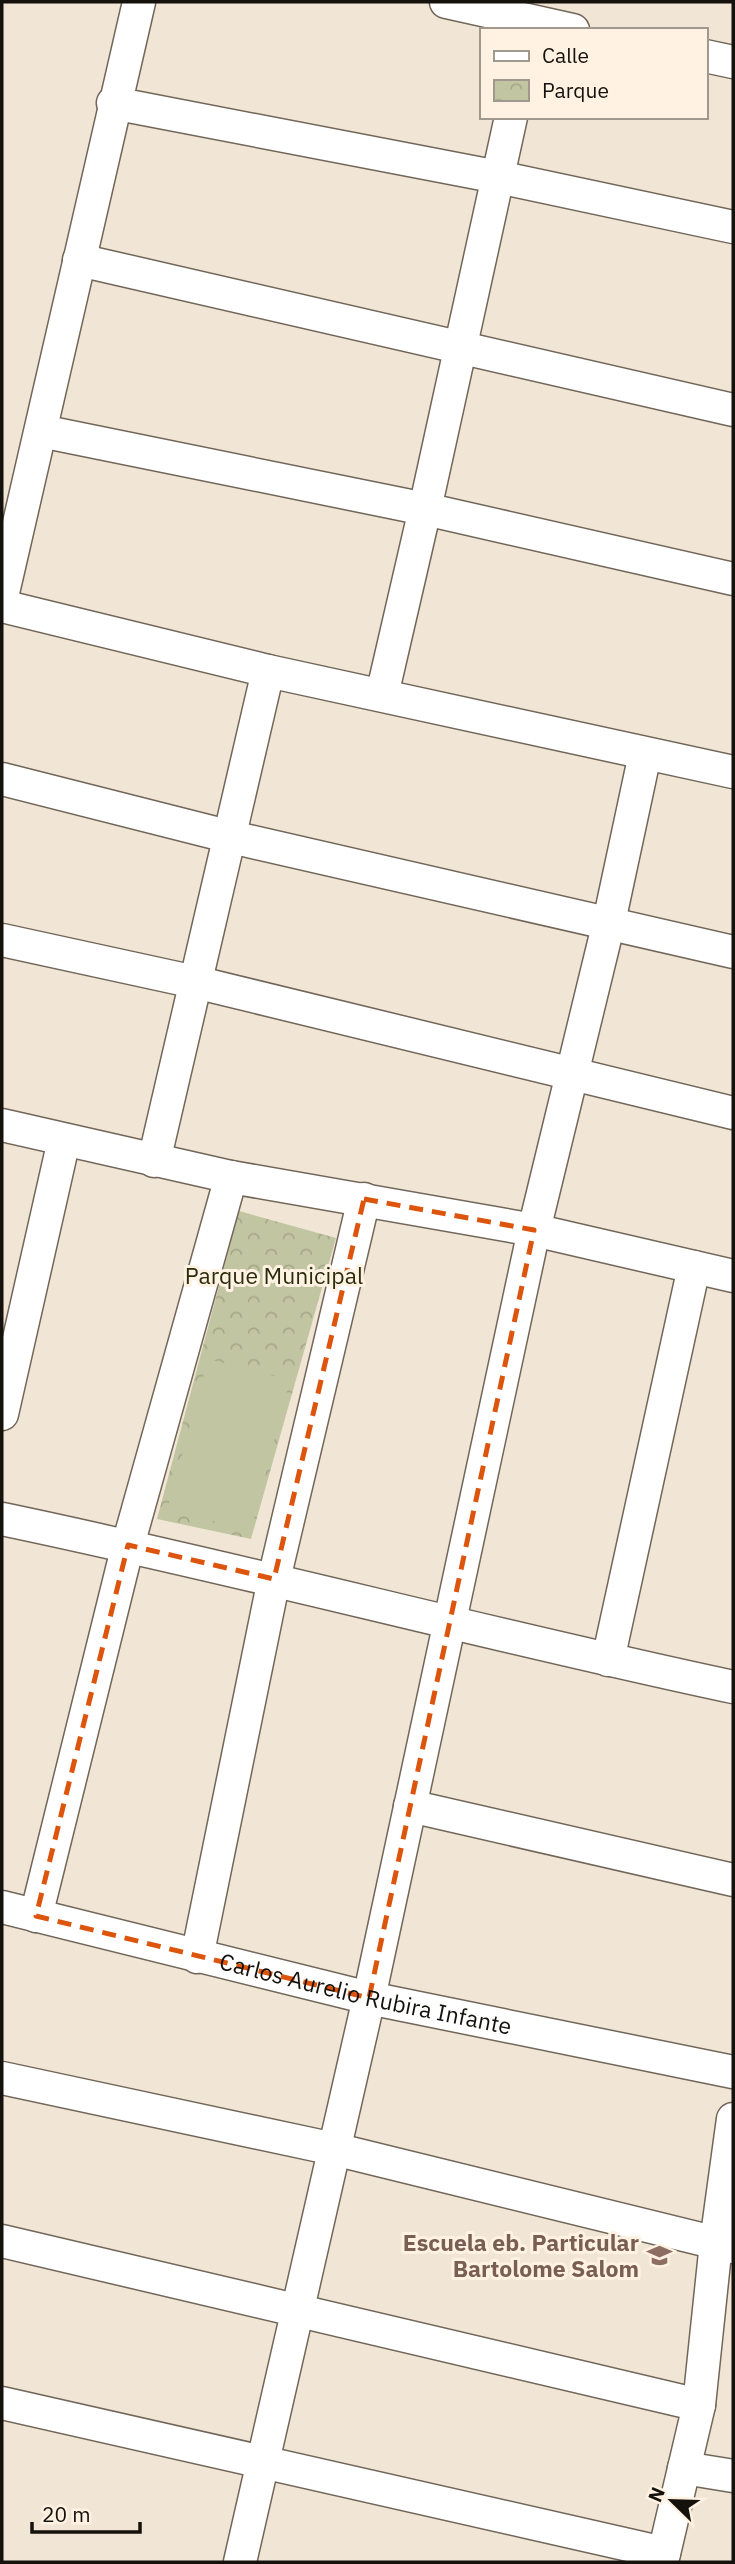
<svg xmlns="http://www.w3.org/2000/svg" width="735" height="2564" font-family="'IBM Plex Sans',sans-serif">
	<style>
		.park { fill: url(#park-crowns) }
		.garden { fill: #c2c5a2 }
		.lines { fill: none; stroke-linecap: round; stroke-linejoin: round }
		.street-casing { stroke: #716659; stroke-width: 35 }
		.street { stroke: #fff; stroke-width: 32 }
		.marked { fill: none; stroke: #dd550c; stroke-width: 5; stroke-dasharray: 14 9; stroke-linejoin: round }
		.labels { text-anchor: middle; stroke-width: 6; stroke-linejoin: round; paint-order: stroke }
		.park-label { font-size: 23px; fill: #2a2c0b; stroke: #fff2e3 }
		.street-label { font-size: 23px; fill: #15110c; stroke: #fff2e3 }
		.education-label { font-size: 23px; font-weight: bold; fill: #785e54; stroke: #fff2e3; text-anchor: end }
	</style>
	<defs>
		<pattern id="park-crowns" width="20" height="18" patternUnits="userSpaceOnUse" patternTransform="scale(1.75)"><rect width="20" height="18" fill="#c2c5a2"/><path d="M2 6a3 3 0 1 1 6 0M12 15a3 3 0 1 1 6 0" fill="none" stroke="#a6a88a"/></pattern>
	</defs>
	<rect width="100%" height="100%" fill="#f1e5d5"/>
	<path class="park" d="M 239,1211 L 336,1238 L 251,1539 L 157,1519 Z"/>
	<path class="garden" d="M 208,1359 L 290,1380 L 251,1530 L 167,1510 Z"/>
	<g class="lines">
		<defs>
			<g id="street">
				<path d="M 446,2 L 573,30"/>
				<path d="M 705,56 L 733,62"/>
				<path d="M 113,103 L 498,177 L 733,227"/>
				<path d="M 79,260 L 733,410"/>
				<path d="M 41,431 L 425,509 L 733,579"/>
				<path d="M 2,597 L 139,2"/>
				<path d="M 2,606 L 268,671 L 733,772"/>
				<path d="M 382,695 L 425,509 L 511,117"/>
				<path d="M 2,779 L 231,837 L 733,952"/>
				<path d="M 2,940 L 195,982 L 733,1113"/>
				<path d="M 2,1125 L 231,1177 L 534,1230 L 733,1276"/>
				<path d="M 154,1161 L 268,671"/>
				<path d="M 2,1414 L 64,1140"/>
				<path d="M 2,1519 C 247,1570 488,1635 733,1687"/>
				<path d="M 608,1660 L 694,1267"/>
				<path d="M 410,1806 L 733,1880"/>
				<path id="s1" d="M 2,1907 L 369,1998 L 733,2072"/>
				<path d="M 36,1916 L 128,1545 L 231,1177"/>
				<path d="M 197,1957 L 274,1579 L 364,1199"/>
				<path d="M 2,2078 L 334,2149 L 733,2247"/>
				<path d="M 2,2241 L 699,2405"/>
				<path d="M 2,2403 L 664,2553"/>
				<path d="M 684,2468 L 733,2476"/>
				<path d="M 240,2562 L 369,1998 L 534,1230 L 609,922 L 645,754"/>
				<path d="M 662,2562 L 699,2405 L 716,2243 L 733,2119"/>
			</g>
		</defs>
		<use href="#street" class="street-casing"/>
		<use href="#street" class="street"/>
	</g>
	<path class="marked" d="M 364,1199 L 534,1230 L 369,1998 L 36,1916 L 128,1545 L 274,1579 Z"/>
	<defs>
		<symbol id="school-bare" viewBox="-9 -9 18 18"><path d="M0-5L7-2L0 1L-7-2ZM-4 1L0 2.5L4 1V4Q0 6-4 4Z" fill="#8d6e63" stroke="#fff2e3" stroke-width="2.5" paint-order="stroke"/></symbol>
	</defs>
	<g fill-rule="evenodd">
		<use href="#school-bare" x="642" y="2238" width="35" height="35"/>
	</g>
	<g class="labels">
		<g class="park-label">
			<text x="274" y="1284">Parque Municipal</text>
		</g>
		<g class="street-label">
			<text dy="8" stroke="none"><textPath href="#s1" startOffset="374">Carlos Aurelio Rubira Infante</textPath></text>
		</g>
		<g class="education-label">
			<text x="639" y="2251">Escuela eb. Particular<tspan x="639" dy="26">Bartolome Salom</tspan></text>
		</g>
	</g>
	<rect width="735" height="2564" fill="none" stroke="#15110c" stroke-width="7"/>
	<rect x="480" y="28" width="228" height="91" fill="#fff2e3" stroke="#a1988d" stroke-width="2"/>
	<rect x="494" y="51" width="35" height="10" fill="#ffffff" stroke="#a1988d" stroke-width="2"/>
	<text x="542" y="63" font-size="21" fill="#15110c">Calle</text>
	<rect x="494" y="80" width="35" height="21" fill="url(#park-crowns)" stroke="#a1988d" stroke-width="2"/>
	<text x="542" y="98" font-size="21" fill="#15110c">Parque</text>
	<g transform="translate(672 2501) rotate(293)" stroke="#fff2e3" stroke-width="5" paint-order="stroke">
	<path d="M0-5L12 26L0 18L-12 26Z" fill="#15110c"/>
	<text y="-10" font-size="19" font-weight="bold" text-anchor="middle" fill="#15110c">N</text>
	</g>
	<path d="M32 2522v10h108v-10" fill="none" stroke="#15110c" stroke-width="3.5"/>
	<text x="42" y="2522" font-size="21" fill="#15110c" stroke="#fff2e3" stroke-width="5" paint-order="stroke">20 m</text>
</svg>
